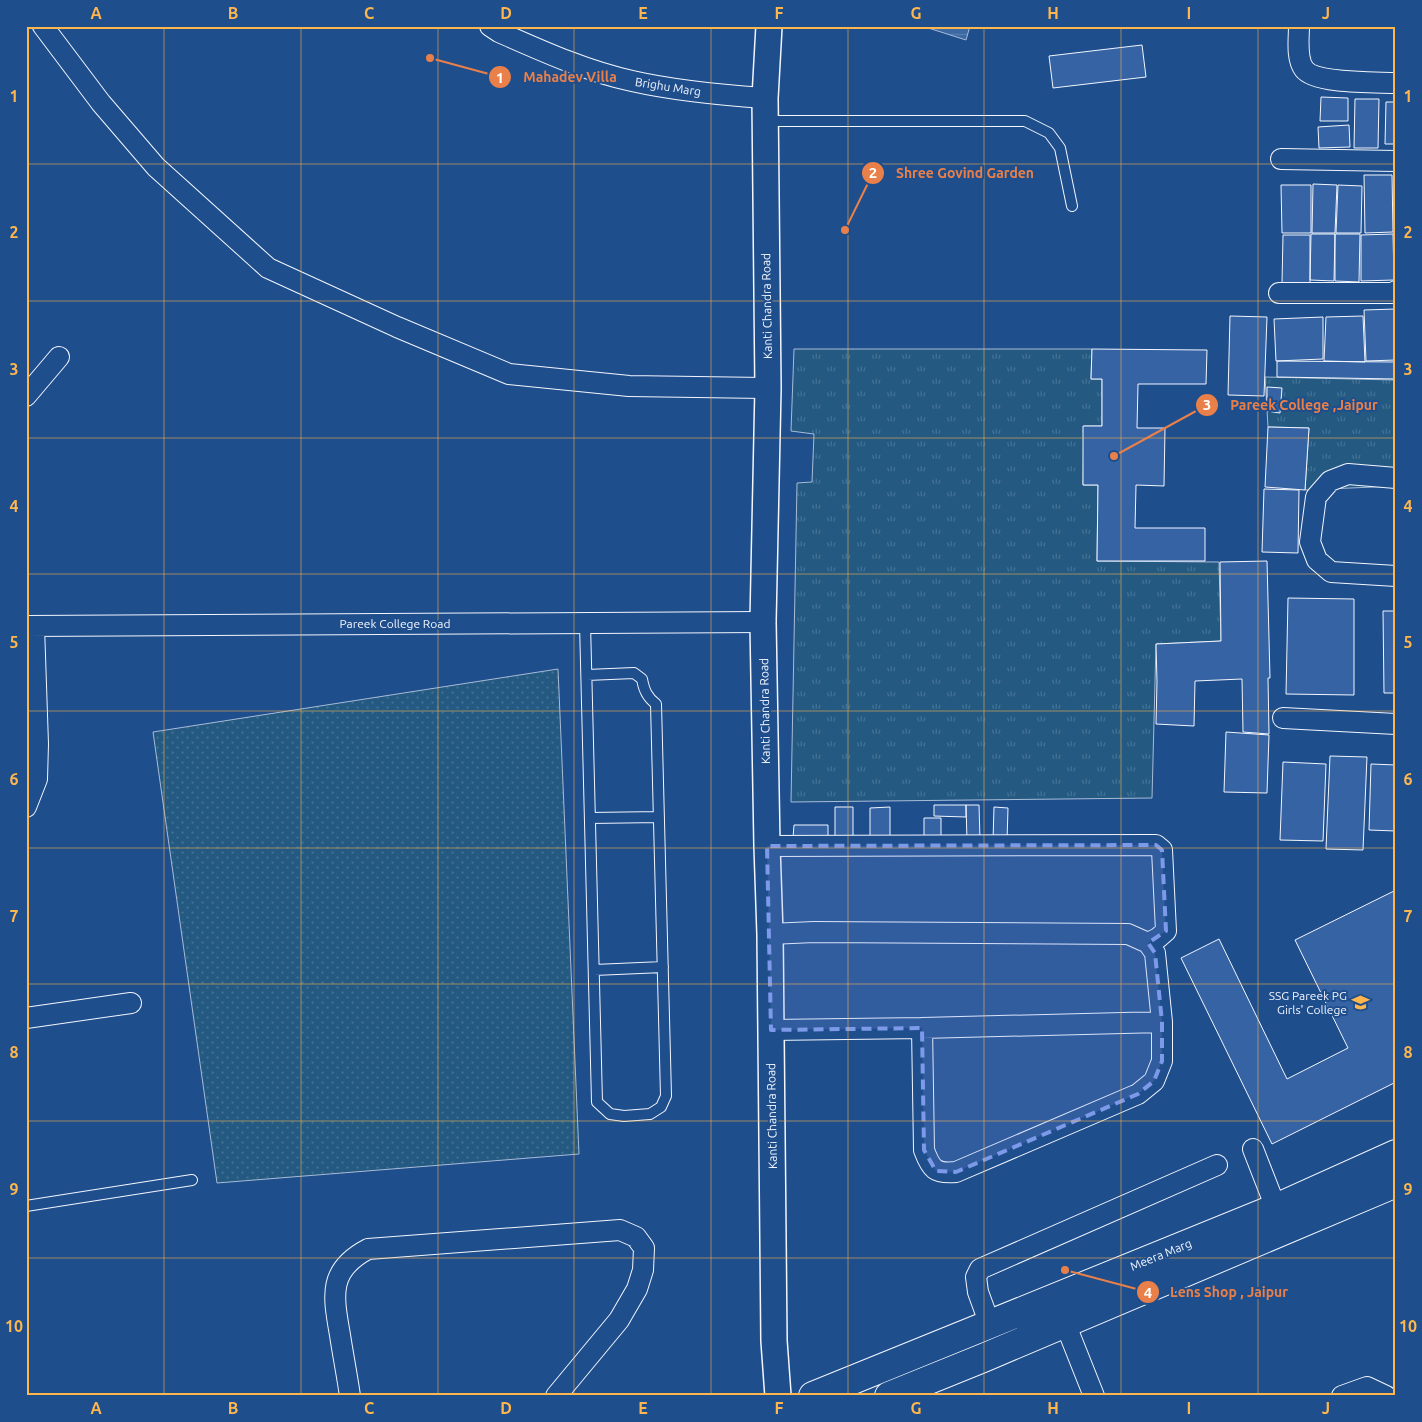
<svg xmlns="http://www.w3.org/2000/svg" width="1422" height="1422" font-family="Ubuntu,sans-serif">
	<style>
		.grass { fill: url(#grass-tufts); stroke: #a8bbd7 }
		.park { fill: url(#park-dots); stroke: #a8bbd7 }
		.water { fill: url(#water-rules); stroke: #a8bbd7 }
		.building { fill: #3563a3; stroke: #f2f6ff }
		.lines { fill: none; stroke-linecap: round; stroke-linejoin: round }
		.service-casing { stroke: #f2f6ff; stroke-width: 12 }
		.minor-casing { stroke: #f2f6ff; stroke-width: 22 }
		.tertiary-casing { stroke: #f2f6ff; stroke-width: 28 }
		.primary-casing { stroke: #f2f6ff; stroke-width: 30 }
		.service { stroke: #1f4e8c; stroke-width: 10 }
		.minor { stroke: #1f4e8c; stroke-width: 20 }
		.tertiary { stroke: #1f4e8c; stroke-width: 25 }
		.primary { stroke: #1f4e8c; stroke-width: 28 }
		.marked { fill: #7d9aea; fill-opacity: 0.2; stroke: #7d9aea; stroke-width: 4; stroke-dasharray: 10 6; stroke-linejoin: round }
		.grid { fill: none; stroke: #ffb74d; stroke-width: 1; stroke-opacity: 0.55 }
		.labels { text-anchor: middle; stroke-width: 4; stroke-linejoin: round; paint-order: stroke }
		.street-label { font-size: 12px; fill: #f2f6ff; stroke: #1f4e8c }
		.poi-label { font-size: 12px; fill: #f2f6ff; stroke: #1f4e8c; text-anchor: end }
		.leader { fill: none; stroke: #ea8049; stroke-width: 2 }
		.callout-dot { fill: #ea8049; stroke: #1f4e8c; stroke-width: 2 }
		.mark-label { font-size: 15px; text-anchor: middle; font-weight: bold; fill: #fff }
		.callout-label { font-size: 14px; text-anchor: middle; font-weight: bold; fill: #ea8049; stroke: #1f4e8c; stroke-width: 4; stroke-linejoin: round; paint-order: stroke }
		.neatline { fill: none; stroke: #ffb74d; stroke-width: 2 }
		.grid-label { font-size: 16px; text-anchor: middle; font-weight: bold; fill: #ffb74d }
	</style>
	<defs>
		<pattern id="grass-tufts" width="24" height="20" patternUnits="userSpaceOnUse" patternTransform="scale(1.25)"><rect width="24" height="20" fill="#245a82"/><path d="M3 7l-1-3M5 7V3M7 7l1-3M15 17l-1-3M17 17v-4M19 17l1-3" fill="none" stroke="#447295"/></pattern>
		<pattern id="park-dots" width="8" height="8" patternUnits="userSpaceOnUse" patternTransform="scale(1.25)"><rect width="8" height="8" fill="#245a82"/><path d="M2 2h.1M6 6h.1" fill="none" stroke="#447295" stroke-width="1.8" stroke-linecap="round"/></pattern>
		<pattern id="water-rules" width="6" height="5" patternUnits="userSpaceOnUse" patternTransform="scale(1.25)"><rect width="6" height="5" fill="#3b69a3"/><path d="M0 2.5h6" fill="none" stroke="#587fb1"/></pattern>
	</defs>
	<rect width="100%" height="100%" fill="#1f4e8c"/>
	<path class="grass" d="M 794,349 L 1092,349 L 1091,379 L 1102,379 L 1102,426 L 1084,426 L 1083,485 L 1098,485 L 1097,561 L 1219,562 L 1221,641 L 1156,644 L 1152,798 L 791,802 L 797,483 L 812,482 L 814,434 L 791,431 Z
		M 1265,377 L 1396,380 L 1396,486 L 1305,490 L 1309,428 L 1268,427 Z"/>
	<path class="park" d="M 558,669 L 579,1154 L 217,1183 L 153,732 Z"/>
	<path class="water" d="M 922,26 L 970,26 L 966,40 Z"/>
	<path class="building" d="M 1142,45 L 1146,77 L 1053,88 L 1049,56 Z
		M 1321,97 L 1348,98 L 1348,121 L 1320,121 Z
		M 1355,99 L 1379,99 L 1378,148 L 1354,148 Z
		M 1386,102 L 1396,102 L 1396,144 L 1385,144 Z
		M 1349,125 L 1350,147 L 1319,148 L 1318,127 Z
		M 1364,175 L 1392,175 L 1393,232 L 1365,233 Z
		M 1313,184 L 1337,185 L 1335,233 L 1312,233 Z
		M 1281,185 L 1311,185 L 1311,233 L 1282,233 Z
		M 1338,185 L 1362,186 L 1361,233 L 1336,233 Z
		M 1311,234 L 1335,234 L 1334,281 L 1310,280 Z
		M 1335,234 L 1360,234 L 1359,282 L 1335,281 Z
		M 1393,234 L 1394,280 L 1361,281 L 1361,235 Z
		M 1283,235 L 1310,235 L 1310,283 L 1282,283 Z
		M 1396,309 L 1396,360 L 1366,361 L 1364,310 Z
		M 1230,316 L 1267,317 L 1264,396 L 1228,395 Z
		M 1363,316 L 1365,362 L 1324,361 L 1326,317 Z
		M 1323,317 L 1323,359 L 1276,361 L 1274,319 Z
		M 1092,349 L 1207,350 L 1206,384 L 1138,384 L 1137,428 L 1165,428 L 1164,486 L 1136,485 L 1135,528 L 1205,528 L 1205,561 L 1097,561 L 1098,485 L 1083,485 L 1083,426 L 1102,426 L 1102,379 L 1091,379 Z
		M 1277,361 L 1396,362 L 1396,379 L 1277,377 Z
		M 1267,387 L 1282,388 L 1280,413 L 1267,411 Z
		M 1268,427 L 1309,428 L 1305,490 L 1265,487 Z
		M 1264,489 L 1299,490 L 1298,553 L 1262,552 Z
		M 1267,561 L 1270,678 L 1268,678 L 1269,734 L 1243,732 L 1242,679 L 1195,681 L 1194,726 L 1156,724 L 1157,682 L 1156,644 L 1221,641 L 1220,562 Z
		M 1288,598 L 1354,599 L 1354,695 L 1286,694 Z
		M 1383,611 L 1396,611 L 1396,693 L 1384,693 Z
		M 1226,732 L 1269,735 L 1267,793 L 1224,792 Z
		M 1330,756 L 1367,757 L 1363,850 L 1326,849 Z
		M 1283,762 L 1326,764 L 1323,841 L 1280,840 Z
		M 1371,764 L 1396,765 L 1396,831 L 1369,830 Z
		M 934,805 L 966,805 L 966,817 L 934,816 Z
		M 966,805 L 979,805 L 980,840 L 967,841 Z
		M 835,807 L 853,807 L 853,839 L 835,839 Z
		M 890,807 L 890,840 L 870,840 L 870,808 Z
		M 994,807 L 1008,808 L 1007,841 L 993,841 Z
		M 924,818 L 941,818 L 941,841 L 924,841 Z
		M 794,825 L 828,825 L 828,838 L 793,838 Z
		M 1396,890 L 1396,1082 L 1272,1144 L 1181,958 L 1219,939 L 1287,1079 L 1348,1048 L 1295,940 Z"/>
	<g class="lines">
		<defs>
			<path id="service" d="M 766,121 L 1025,121 L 1049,133 L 1060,148 L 1072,206
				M 585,623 L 597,1102 L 610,1114 L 624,1116 L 650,1114 L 661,1107 L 666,1096 L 656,704 C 647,697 644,690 642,679 L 634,673 L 587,675
				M 590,818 L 659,817
				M 594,970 L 663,967
				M 26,1206 L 192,1180"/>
			<path id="minor" d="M 43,26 L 101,103 L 156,167 L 268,268 L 397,327 L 509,374 L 629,386 L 768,388
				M 490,26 L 499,32 C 542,51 586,71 632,81 C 676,91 721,95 765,98
				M 1299,26 C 1299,39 1296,58 1304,69 C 1315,84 1376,82 1396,83
				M 1281,159 L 1396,161
				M 1279,293 L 1392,293 L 1396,291
				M 26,396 L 59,357
				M 1396,478 L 1348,474 L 1330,481 L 1316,497 L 1310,542 L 1317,560 L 1331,572 L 1396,576
				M 26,626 L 763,622
				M 1283,718 L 1396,724
				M 26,807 L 37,779 L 38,744 L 34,626
				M 767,846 L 1156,845 L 1162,850 L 1166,931 L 1158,938 L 1148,943
				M 770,934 L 814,932 L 1128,934 L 1148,943 L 1155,953 L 1162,1022 L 1162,1061 L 1154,1081 L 1138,1094 L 956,1172 C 935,1174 931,1169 924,1150 L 922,1028
				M 26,1018 L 131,1003
				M 771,1030 L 922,1028 L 1162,1022
				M 1253,1149 L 1276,1208
				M 1065,1323 L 1094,1396
				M 990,1325 L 978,1292 L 976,1277 L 980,1269 L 1217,1165
				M 350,1396 C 347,1375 343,1355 340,1335 C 333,1295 328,1270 368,1249 L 620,1230 L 636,1237 L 644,1248 L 643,1270 L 637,1289 L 619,1320 L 556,1396
				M 1342,1396 L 1367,1387 L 1386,1396"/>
			<path id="tertiary" d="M 769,26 L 765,98 L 768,388 L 763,622 L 767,846 L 770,934 L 774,1341 L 778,1396"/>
			<path id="primary" d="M 813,1396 L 1276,1208 L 1396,1154
				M 889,1396 L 983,1358 L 1396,1183"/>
		</defs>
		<use href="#service" class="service-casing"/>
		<use href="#minor" class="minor-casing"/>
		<use href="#tertiary" class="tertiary-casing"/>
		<use href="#primary" class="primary-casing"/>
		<use href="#service" class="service"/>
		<use href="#minor" class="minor"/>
		<use href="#tertiary" class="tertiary"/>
		<use href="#primary" class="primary"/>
	</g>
	<path class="marked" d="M 1156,845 L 1162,850 L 1166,931 L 1148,943 L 1155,953 L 1162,1022 L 1162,1061 L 1154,1081 L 1138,1094 L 956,1172 L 936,1171 L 924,1150 L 922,1028 L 771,1030 L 767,846 Z"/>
	<path class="grid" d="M 164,26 L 164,1396M 301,26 L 301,1396M 438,26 L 438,1396M 574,26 L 574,1396M 711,26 L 711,1396M 848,26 L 848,1396M 984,26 L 984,1396M 1121,26 L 1121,1396M 1258,26 L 1258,1396M 26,164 L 1396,164M 26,301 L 1396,301M 26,438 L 1396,438M 26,574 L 1396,574M 26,711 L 1396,711M 26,848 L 1396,848M 26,984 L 1396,984M 26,1121 L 1396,1121M 26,1258 L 1396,1258"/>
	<defs>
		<symbol id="university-bare" viewBox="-9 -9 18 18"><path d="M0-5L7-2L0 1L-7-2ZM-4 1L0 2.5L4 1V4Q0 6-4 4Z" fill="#ffb74d" stroke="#1f4e8c" stroke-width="2.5" paint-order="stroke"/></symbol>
	</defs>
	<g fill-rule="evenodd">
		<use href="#university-bare" x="1348" y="990" width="25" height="25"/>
	</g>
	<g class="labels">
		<g class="street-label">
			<text transform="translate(668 87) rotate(9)" y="4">Brighu Marg</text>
			<text transform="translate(767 306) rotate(-91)" y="4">Kanti Chandra Road</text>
			<text x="395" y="628">Pareek College Road</text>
			<text transform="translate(765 711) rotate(-91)" y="4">Kanti Chandra Road</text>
			<text transform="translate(772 1116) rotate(-91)" y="4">Kanti Chandra Road</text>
			<text transform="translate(1161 1255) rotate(-22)" y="4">Meera Marg</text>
		</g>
		<g class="poi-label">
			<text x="1347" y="1000">SSG Pareek PG<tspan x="1347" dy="14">Girls' College</tspan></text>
		</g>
	</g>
	<path class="leader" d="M430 58L500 77M845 230L873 173M1114 456L1207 405M1065 1270L1148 1292"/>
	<g class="callout-dot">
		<circle cx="430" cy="58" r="5"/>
		<circle cx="845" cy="230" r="5"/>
		<circle cx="1114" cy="456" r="5"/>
		<circle cx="1065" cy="1270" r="5"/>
		<circle cx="500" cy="77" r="12"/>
		<circle cx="873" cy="173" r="12"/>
		<circle cx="1207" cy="405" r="12"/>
		<circle cx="1148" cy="1292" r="12"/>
	</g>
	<g class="mark-label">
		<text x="500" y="83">1</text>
		<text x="873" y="178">2</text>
		<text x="1207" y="410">3</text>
		<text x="1148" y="1298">4</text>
	</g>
	<g class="callout-label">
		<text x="570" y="82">Mahadev Villa</text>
		<text x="965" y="178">Shree Govind Garden</text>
		<text x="1304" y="410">Pareek College ,Jaipur</text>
		<text x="1229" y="1297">Lens Shop , Jaipur</text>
	</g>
	<rect width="1422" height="1422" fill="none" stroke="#1f4e8c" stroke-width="55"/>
	<rect x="28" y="28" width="1366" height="1366" class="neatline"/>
	<g class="grid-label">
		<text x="96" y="19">A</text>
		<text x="233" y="19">B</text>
		<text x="369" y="19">C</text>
		<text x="506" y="19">D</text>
		<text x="643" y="19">E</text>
		<text x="779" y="19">F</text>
		<text x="916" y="19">G</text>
		<text x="1053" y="19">H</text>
		<text x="1189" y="19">I</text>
		<text x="1326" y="19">J</text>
		<text x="14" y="102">1</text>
		<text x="1408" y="102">1</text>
		<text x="14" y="238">2</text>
		<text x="1408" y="238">2</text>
		<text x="14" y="375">3</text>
		<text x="1408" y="375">3</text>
		<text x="14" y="512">4</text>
		<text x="1408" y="512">4</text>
		<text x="14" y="648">5</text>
		<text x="1408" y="648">5</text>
		<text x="14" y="785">6</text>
		<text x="1408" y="785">6</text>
		<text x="14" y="922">7</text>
		<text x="1408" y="922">7</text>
		<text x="14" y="1058">8</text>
		<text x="1408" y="1058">8</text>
		<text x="14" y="1195">9</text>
		<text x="1408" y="1195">9</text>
		<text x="14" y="1332">10</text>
		<text x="1408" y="1332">10</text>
		<text x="96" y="1414">A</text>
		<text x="233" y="1414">B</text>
		<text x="369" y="1414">C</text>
		<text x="506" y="1414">D</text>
		<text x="643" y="1414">E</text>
		<text x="779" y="1414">F</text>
		<text x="916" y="1414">G</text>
		<text x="1053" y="1414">H</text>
		<text x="1189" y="1414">I</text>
		<text x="1326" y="1414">J</text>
	</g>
</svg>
